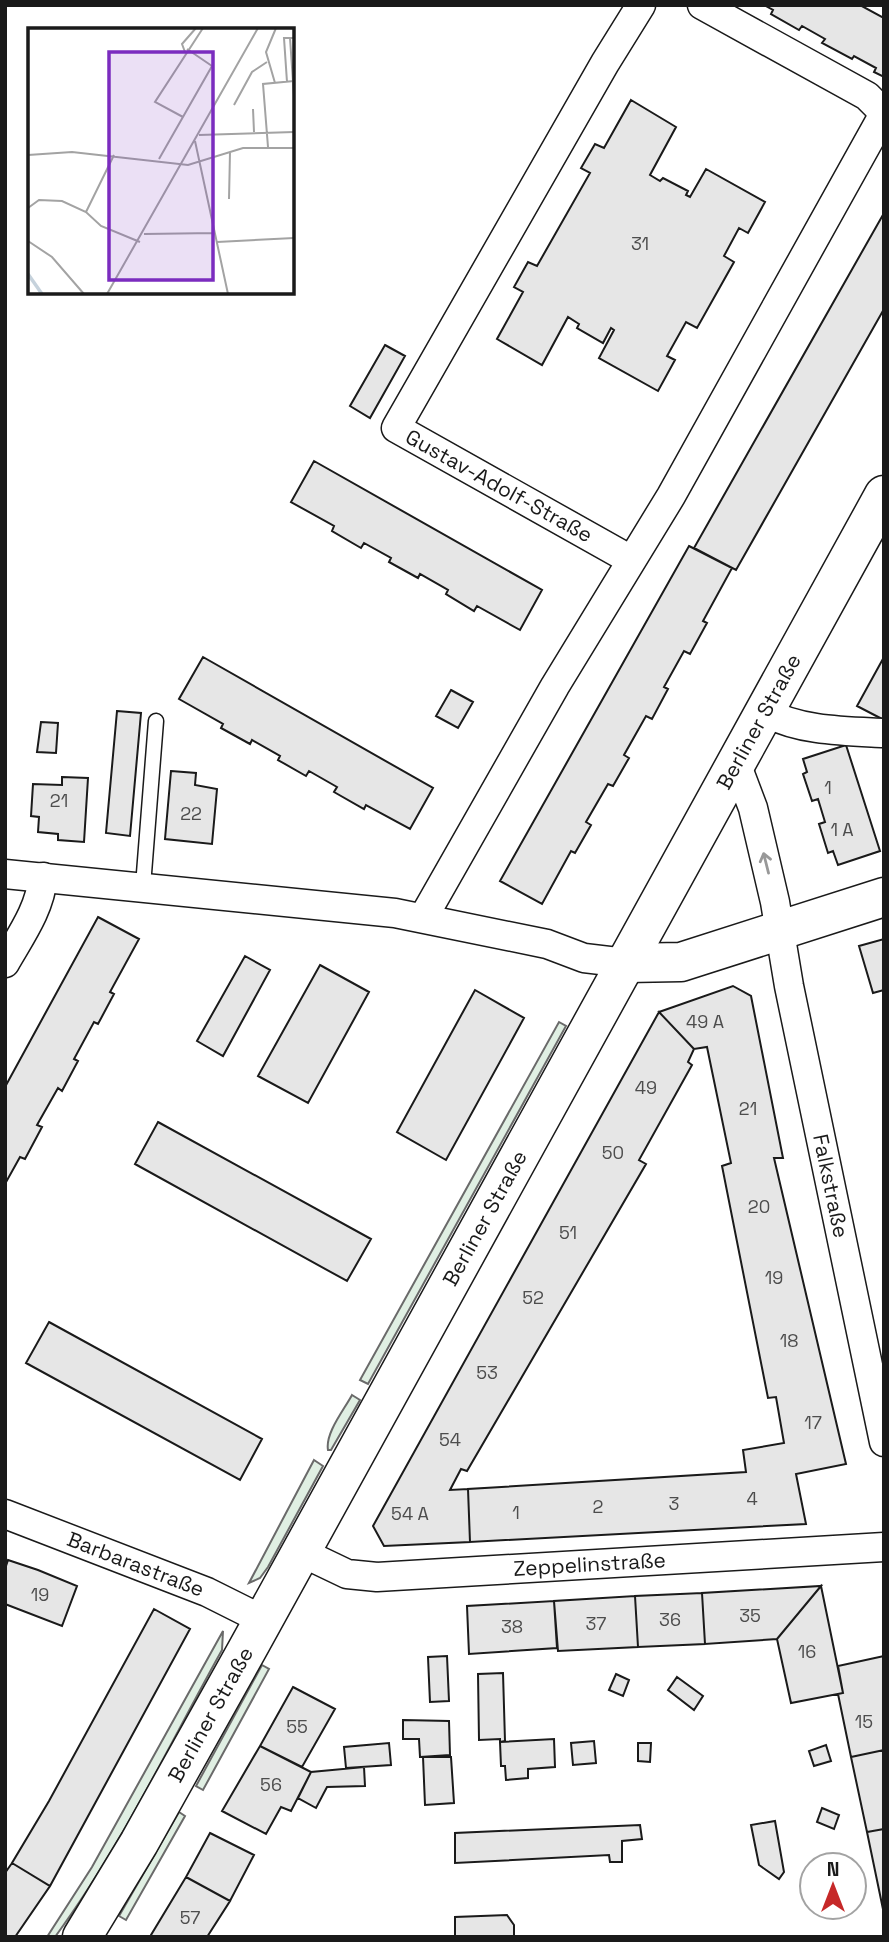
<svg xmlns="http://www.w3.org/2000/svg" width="889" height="1942" font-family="'Space Grotesk',sans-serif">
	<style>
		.green { fill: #e0efe3; stroke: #6a6a6a; stroke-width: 2 }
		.building { fill: #e6e6e6; stroke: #1a1a1a; stroke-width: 2 }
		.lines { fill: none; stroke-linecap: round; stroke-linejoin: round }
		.lane-casing { stroke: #1a1a1a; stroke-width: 17 }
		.street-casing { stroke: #1a1a1a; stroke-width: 31 }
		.secondary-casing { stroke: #1a1a1a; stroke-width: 41 }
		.primary-casing { stroke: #1a1a1a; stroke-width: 41 }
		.lane { stroke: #fff; stroke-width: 14 }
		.street { stroke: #fff; stroke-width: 28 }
		.secondary { stroke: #fff; stroke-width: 38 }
		.primary { stroke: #fff; stroke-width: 38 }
		.oneway { stroke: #989898 }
		.labels { text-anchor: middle; stroke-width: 5; stroke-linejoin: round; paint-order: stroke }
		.number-label { font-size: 18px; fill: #4d4d4d }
		.street-label { font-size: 21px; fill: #1a1a1a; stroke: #fff }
		.inset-river { fill: none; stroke: #c6d2dc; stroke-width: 3.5 }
		.inset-road { fill: none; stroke: #a3a3a3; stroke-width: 2 }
		.view { fill: #7b2cbf; fill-opacity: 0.15; stroke: #7b2cbf; stroke-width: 3.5 }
		.inset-edge { fill: none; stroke: #1a1a1a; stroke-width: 3.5 }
	</style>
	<rect width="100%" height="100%" fill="#fff"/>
	<path class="green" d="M 559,1022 L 566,1026 L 368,1384 L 360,1380 Z
		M 352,1395 L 360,1400 L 331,1450 L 328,1450 C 325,1433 344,1410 352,1395 Z
		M 314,1460 L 323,1466 L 268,1567 L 260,1578 L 249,1583 Z
		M 223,1631 L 222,1650 C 169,1745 120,1849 55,1937 L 47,1937 L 92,1867 Z
		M 262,1665 L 269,1669 L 203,1790 L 196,1786 Z
		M 179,1812 L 185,1816 L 126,1920 L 119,1916 Z"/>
	<path class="building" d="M 764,5 L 860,5 L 884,18 L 884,77 L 874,72 L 876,68 L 854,56 L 852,59 L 822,43 L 825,39 L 802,26 L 799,30 L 771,14 L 773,10 Z
		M 631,100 L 676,127 L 650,175 L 660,181 L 663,178 L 688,191 L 686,195 L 690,197 L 706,169 L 765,202 L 748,233 L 739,228 L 724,256 L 734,262 L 697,328 L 686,322 L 667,356 L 675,360 L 658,391 L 599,358 L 614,330 L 611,328 L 603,343 L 577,328 L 579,324 L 568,317 L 542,365 L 497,339 L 523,292 L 514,287 L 528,262 L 537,266 L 590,173 L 581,168 L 595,144 L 604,148 Z
		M 884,213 L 884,309 L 736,570 L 694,548 Z
		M 385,345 L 405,356 L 370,418 L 350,406 Z
		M 314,461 L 542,590 L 520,630 L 477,606 L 474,611 L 446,594 L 448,590 L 420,574 L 418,578 L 389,562 L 391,558 L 364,543 L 361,548 L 332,531 L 334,526 L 291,502 Z
		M 689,546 L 732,568 L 703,621 L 707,623 L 690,654 L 684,651 L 664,687 L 668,689 L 652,719 L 646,716 L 624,755 L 629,758 L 613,786 L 608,784 L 586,822 L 591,825 L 575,853 L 571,851 L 542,904 L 500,881 Z
		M 203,657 L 433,788 L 410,829 L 366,805 L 364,809 L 334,792 L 337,787 L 309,771 L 306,776 L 278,760 L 280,756 L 252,740 L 250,744 L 221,728 L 223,724 L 179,699 Z
		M 884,657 L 884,720 L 857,706 Z
		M 451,690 L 473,702 L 458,728 L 436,716 Z
		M 117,711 L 141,713 L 130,836 L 106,833 Z
		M 41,722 L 58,723 L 56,753 L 37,752 Z
		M 846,745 L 880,851 L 838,865 L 833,851 L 828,853 L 819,824 L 825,822 L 818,799 L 812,801 L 803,774 L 807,772 L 803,759 Z
		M 171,771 L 196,773 L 195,785 L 217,789 L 212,844 L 165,839 Z
		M 62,777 L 88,778 L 84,842 L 58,840 L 58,834 L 38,832 L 39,817 L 31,816 L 33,784 L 62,785 Z
		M 98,917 L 139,939 L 110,992 L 114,994 L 98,1024 L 94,1022 L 74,1059 L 78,1061 L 62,1091 L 58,1088 L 37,1125 L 42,1127 L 25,1159 L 20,1157 L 5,1184 L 5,1087 Z
		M 884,939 L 884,990 L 873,993 L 859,946 Z
		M 245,956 L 270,970 L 223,1056 L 197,1041 Z
		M 320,965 L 369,992 L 308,1103 L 258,1076 Z
		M 733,986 L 751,996 L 783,1158 L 774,1158 L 846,1464 L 796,1474 L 806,1524 L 470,1542 L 468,1489 L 746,1472 L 743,1450 L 784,1443 L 776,1397 L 768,1398 L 722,1166 L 731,1163 L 707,1047 L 694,1049 L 659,1012 Z
		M 475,990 L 524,1018 L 446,1160 L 397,1132 Z
		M 659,1012 L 694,1049 L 688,1062 L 692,1065 L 639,1160 L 646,1164 L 467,1471 L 461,1469 L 450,1490 L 468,1489 L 470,1542 L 384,1546 L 373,1526 Z
		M 158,1122 L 371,1239 L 347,1281 L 135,1164 Z
		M 49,1322 L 262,1439 L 240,1480 L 26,1363 Z
		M 8,1560 L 38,1570 L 77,1586 L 62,1626 L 5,1604 L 5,1569 Z
		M 821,1586 L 843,1693 L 791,1703 L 777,1639 Z
		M 821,1586 L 777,1639 L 705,1644 L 702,1593 Z
		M 702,1593 L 705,1644 L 638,1647 L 635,1596 Z
		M 635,1596 L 638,1647 L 558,1651 L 554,1601 Z
		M 554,1601 L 557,1648 L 469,1654 L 467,1606 Z
		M 154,1609 L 190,1629 L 50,1886 L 12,1863 L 49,1801 Z
		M 447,1656 L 449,1701 L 430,1702 L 428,1657 Z
		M 884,1656 L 884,1750 L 851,1757 L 838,1694 L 843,1693 L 838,1666 Z
		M 503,1673 L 505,1741 L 500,1742 L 500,1739 L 479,1740 L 478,1674 Z
		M 616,1674 L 629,1680 L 623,1696 L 609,1690 Z
		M 677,1677 L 703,1696 L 694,1710 L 668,1690 Z
		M 293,1687 L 335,1709 L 302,1767 L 260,1746 Z
		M 403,1720 L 449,1721 L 450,1755 L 420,1757 L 419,1739 L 403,1739 Z
		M 554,1739 L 555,1767 L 528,1769 L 528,1778 L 506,1780 L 505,1766 L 501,1766 L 500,1742 Z
		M 594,1741 L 596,1763 L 573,1765 L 571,1743 Z
		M 389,1743 L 391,1765 L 346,1768 L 344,1747 Z
		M 638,1743 L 651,1743 L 650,1762 L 638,1761 Z
		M 826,1745 L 831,1761 L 814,1766 L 809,1751 Z
		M 260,1746 L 311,1772 L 291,1811 L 281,1807 L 266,1834 L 222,1811 Z
		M 884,1750 L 884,1829 L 867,1832 L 851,1757 Z
		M 423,1757 L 451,1757 L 454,1803 L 425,1805 Z
		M 364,1767 L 365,1786 L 327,1787 L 316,1808 L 298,1798 L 311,1772 Z
		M 822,1808 L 839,1815 L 834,1829 L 817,1822 Z
		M 775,1821 L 784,1872 L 779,1879 L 759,1865 L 751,1825 Z
		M 640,1825 L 642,1839 L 622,1841 L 622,1862 L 610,1862 L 609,1855 L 455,1863 L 455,1833 Z
		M 884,1829 L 884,1914 L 867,1832 Z
		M 210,1833 L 254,1855 L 230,1901 L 186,1877 Z
		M 12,1863 L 50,1886 L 15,1937 L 5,1937 L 5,1873 Z
		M 186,1877 L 230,1901 L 207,1937 L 154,1937 L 151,1935 Z
		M 507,1915 L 514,1925 L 514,1937 L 455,1937 L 455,1917 Z"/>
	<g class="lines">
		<defs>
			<path id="lane" d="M 143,886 L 156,721"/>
			<g id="street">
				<path d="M 631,560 L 396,428 L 605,63 L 641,5"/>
				<path d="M 765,712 C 800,731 844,731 884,733"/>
				<path id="s1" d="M 736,763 L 753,808 L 775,902 L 789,986 L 884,1442"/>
				<path d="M 5,874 L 395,913 L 547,944 L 584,958 L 626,963"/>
				<path d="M 423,918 L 555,686 L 671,496 L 881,119 L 880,109 L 867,96 L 702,5"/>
				<path d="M 5,963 C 21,935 40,909 43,877"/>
				<path id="s2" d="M 5,1514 L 207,1592 L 263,1620"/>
				<path id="s3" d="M 301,1552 L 347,1574 L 377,1577 L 884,1547"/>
			</g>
			<path id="secondary" d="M 626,963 L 681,962 L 884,897"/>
			<g id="primary">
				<path id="s4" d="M 82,1937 L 139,1843 L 248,1648 L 884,495"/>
			</g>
		</defs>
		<use href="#lane" class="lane-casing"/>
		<use href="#street" class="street-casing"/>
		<use href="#secondary" class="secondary-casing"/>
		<use href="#primary" class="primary-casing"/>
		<use href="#lane" class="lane"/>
		<use href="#street" class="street"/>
		<use href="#secondary" class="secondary"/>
		<use href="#primary" class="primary"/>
	</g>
	<defs><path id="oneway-shaft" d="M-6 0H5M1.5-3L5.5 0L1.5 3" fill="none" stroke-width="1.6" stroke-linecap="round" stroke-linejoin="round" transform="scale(1.75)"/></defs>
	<use class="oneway" href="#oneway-shaft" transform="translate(766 863) rotate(-104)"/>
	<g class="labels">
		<g class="number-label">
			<text x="640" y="250">31</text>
			<text x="828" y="794">1</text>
			<text x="59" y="807">21</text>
			<text x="191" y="820">22</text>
			<text x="842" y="836">1 A</text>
			<text x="705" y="1028">49 A</text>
			<text x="646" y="1094">49</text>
			<text x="748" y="1115">21</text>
			<text x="613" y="1159">50</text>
			<text x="759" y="1213">20</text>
			<text x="568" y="1239">51</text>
			<text x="774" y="1284">19</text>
			<text x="533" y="1304">52</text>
			<text x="789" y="1347">18</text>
			<text x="487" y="1379">53</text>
			<text x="813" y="1429">17</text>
			<text x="450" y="1446">54</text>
			<text x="752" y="1505">4</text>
			<text x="674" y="1510">3</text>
			<text x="598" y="1513">2</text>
			<text x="516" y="1519">1</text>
			<text x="410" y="1520">54 A</text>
			<text x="40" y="1601">19</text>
			<text x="750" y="1622">35</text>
			<text x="670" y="1626">36</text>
			<text x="596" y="1630">37</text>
			<text x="512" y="1633">38</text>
			<text x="807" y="1658">16</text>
			<text x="864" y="1728">15</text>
			<text x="297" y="1733">55</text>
			<text x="271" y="1791">56</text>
			<text x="190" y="1924">57</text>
		</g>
		<g class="street-label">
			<text transform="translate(499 486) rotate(29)" y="7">Gustav-Adolf-Straße</text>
			<text dy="7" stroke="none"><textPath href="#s4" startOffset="1391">Berliner Straße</textPath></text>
			<text dy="7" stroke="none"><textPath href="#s1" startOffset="434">Falkstraße</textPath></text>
			<text dy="7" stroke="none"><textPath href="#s4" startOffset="824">Berliner Straße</textPath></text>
			<text dy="7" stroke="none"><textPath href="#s2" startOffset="140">Barbarastraße</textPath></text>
			<text dy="7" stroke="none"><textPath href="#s3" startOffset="294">Zeppelinstraße</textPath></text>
			<text dy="7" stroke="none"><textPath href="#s4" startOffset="257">Berliner Straße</textPath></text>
		</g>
	</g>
	<g transform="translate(28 28)">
		<rect width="266" height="266" fill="#fff"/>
		<path class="inset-river" d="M 0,246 L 14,266"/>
		<path class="inset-road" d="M 266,10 L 262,10 L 266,68M 157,24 L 154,16 L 168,0M 259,54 L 256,10 L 262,10M 247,55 L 238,24 L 248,0M 206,77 L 224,44 L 239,34M 225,81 L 226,104M 155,89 L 127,74 L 175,0M 171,107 L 266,104M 167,113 L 200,266M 240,119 L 235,56 L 266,53M 0,127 L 44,124 L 160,137 L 215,120 L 266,120M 131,131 L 184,38 L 159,21M 201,171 L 202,124M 0,180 L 11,172 L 34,173 L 58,184 L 73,198 L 112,214M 58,184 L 86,127M 116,206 L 187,205M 0,213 L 24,229 L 56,266M 189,214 L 266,210M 79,266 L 230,0"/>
		<path class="view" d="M 81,24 L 185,24 L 185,252 L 81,252 Z"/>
		<rect width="266" height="266" class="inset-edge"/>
	</g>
	<rect width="889" height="1942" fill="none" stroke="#1a1a1a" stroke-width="14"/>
	<g transform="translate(833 1886)"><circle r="33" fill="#ffffff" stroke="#a3a3a3" stroke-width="2"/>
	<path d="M0-5L12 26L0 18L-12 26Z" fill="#c62828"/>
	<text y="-10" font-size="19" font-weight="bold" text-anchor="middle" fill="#1a1a1a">N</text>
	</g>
</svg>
